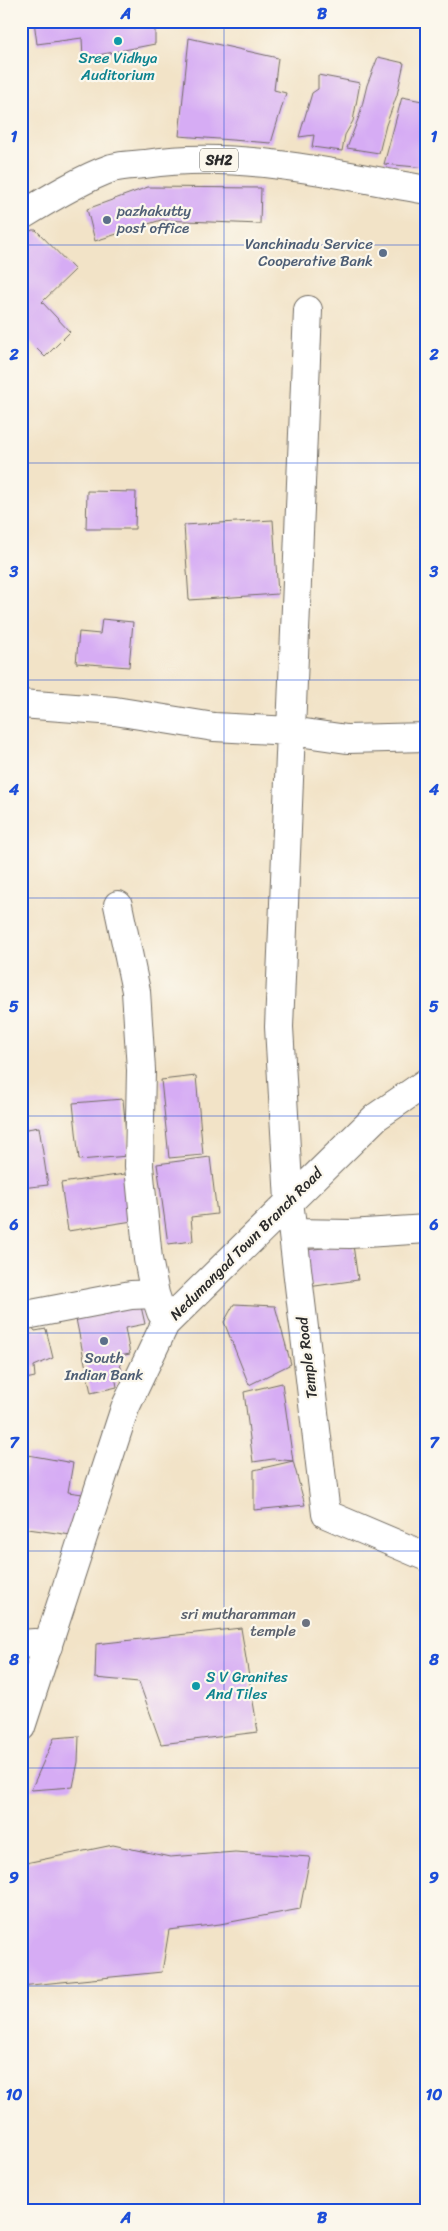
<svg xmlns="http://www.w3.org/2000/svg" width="448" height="2231" font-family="Sriracha,sans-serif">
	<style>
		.building { fill: #d6acf4 }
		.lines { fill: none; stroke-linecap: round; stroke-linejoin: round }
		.street-casing { stroke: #716b62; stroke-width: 30 }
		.secondary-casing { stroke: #716b62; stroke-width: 30 }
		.primary-casing { stroke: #716b62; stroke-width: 30 }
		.street { stroke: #fff; stroke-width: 28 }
		.secondary { stroke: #fff; stroke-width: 28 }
		.primary { stroke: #fff; stroke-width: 28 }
		.grid { fill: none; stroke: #1d4ed8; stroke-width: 1; stroke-opacity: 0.55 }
		.culture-dot { fill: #0f9aa8; stroke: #fbf7ec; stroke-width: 2 }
		.service-dot { fill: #5c6f8a; stroke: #fbf7ec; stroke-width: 2 }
		.worship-dot { fill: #6b7280; stroke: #fbf7ec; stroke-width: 2 }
		.labels { text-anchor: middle; stroke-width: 4.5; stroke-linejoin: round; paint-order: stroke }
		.shield { fill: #fbf7ec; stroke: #696865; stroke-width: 1 }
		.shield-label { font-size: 14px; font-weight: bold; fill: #2b2b2b }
		.culture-label { font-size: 15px; fill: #0d838f; stroke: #fbf7ec }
		.service-label { font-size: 15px; fill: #4e5e75; stroke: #fbf7ec; text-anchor: start }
		.street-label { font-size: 15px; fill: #2b2b2b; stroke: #fbf7ec }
		.worship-label { font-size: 15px; fill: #5b616d; stroke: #fbf7ec; text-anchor: end }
		.neatline { fill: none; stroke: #1d4ed8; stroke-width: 2 }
		.grid-label { font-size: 16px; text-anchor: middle; font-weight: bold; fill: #1d4ed8 }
	</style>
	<rect width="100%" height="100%" fill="#fbf7ec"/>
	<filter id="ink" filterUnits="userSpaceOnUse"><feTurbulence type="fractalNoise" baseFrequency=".02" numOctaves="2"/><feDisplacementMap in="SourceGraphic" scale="10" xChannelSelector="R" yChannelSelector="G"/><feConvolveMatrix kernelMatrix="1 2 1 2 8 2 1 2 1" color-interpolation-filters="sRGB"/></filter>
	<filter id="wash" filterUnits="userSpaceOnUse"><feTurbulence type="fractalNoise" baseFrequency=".0096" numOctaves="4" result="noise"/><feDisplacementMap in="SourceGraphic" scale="20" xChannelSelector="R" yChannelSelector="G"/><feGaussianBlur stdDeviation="1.12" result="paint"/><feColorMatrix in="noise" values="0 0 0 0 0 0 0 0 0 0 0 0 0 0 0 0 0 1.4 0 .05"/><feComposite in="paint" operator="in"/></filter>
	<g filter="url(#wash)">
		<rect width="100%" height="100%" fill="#f2e3c7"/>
		<g id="blocks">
			<path class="building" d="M 34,21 L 155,21 L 155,44 L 83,58 L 82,38 L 37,44 Z
				M 189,38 L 278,58 L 274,90 L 286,93 L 271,143 L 179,136 Z
				M 378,57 L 404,63 L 397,95 L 386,125 L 379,153 L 347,148 L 360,114 L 367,85 Z
				M 318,75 L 360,83 L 353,121 L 345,135 L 342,151 L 312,147 L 314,135 L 299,137 L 312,93 L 318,89 Z
				M 402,97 L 427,102 L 427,168 L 384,164 Z
				M 148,187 L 261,188 L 260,224 L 161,220 L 95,241 L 87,209 Z
				M 32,230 L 36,230 L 75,270 L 42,302 L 70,332 L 45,357 L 21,333 L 21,241 Z
				M 87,491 L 136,492 L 135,529 L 86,529 Z
				M 273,520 L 278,594 L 189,600 L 184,525 Z
				M 102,619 L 133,622 L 129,667 L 76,663 L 79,632 L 100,634 Z
				M 196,1076 L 203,1155 L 169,1158 L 161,1080 Z
				M 123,1099 L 128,1156 L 79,1160 L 73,1103 Z
				M 39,1127 L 48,1185 L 21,1188 L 21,1130 Z
				M 210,1157 L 217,1214 L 191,1217 L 193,1241 L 168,1244 L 157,1164 Z
				M 132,1173 L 139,1220 L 68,1231 L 61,1183 Z
				M 353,1245 L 358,1280 L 308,1287 L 304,1250 Z
				M 140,1302 L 145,1324 L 125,1328 L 130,1354 L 119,1356 L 122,1373 L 115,1375 L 117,1387 L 91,1393 L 75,1314 Z
				M 234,1304 L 275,1306 L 291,1364 L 249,1385 L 224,1322 Z
				M 29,1323 L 35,1331 L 46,1329 L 53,1358 L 34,1366 L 35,1377 L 21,1380 L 21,1325 Z
				M 282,1383 L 293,1461 L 273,1459 L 253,1462 L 244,1392 Z
				M 28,1455 L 73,1463 L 68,1492 L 90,1495 L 78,1536 L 21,1528 L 21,1497 Z
				M 293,1461 L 305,1505 L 254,1510 L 254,1470 Z
				M 241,1628 L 258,1732 L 161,1744 L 139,1682 L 95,1678 L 96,1644 Z
				M 79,1736 L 78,1762 L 73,1787 L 31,1790 L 54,1738 Z
				M 113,1845 L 170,1857 L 235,1852 L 310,1857 L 300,1909 L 220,1924 L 169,1930 L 162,1972 L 21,1986 L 21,1864 Z"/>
		</g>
	</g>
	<g filter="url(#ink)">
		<use href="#blocks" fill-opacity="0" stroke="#716b62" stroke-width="1"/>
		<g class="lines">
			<defs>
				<path id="street" d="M 308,310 L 279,1027 L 289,1201 L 326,1514 L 427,1557
					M 21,704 L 115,711 L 214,727 L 291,731 L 347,739 L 427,737
					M 118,905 L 136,991 L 141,1070 L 139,1166 L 148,1259 L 155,1294
					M 293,1233 L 350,1234 L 427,1229
					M 21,1316 L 131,1295 L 155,1294 L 161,1312
					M 21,1644 L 35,1643 L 48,1646"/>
				<path id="secondary" d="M 21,1727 L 125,1408 L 165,1324 L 376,1117 L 427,1082"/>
				<path id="primary" d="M 21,216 C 47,200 83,178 112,168 C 122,165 135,165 145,164 C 239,150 334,174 427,190"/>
			</defs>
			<use href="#street" class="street-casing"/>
			<use href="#secondary" class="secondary-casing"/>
			<use href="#primary" class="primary-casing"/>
			<use href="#street" class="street"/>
			<use href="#secondary" class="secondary"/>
			<use href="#primary" class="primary"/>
		</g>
	</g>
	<path class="grid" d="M 224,21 L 224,2210M 21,245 L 427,245M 21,463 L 427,463M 21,680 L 427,680M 21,898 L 427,898M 21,1116 L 427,1116M 21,1333 L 427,1333M 21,1551 L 427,1551M 21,1768 L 427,1768M 21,1986 L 427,1986"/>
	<g class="culture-dot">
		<circle cx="118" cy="41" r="5"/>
		<circle cx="196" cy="1686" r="5"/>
	</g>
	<g class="service-dot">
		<circle cx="107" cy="220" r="5"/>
		<circle cx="383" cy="253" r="5"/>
		<circle cx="104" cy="1341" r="5"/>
	</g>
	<circle class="worship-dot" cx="306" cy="1623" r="5"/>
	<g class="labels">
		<rect class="shield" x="200" y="148.5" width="38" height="23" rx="4"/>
		<g class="shield-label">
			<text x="219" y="165">SH2</text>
		</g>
		<g class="culture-label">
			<text x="118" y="63">Sree Vidhya<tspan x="118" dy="17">Auditorium</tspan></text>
			<text x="206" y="1682" text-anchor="start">S V Granites<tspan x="206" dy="17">And Tiles</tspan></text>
		</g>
		<g class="service-label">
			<text x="117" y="216">pazhakutty<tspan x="117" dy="17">post office</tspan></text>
			<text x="373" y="249" text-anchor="end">Vanchinadu Service<tspan x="373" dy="17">Cooperative Bank</tspan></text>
			<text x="104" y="1363" text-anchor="middle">South<tspan x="104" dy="17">Indian Bank</tspan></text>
		</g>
		<g class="street-label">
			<text transform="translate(246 1244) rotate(-45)" y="5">Nedumangad Town Branch Road</text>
			<text transform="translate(307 1358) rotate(-97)" y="5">Temple Road</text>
		</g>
		<g class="worship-label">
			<text x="296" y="1619">sri mutharamman<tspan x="296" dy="17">temple</tspan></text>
		</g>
	</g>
	<rect width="448" height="2231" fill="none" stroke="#fbf7ec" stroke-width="55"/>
	<rect x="28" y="28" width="392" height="2176" class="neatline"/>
	<g class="grid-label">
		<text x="126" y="19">A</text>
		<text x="322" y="19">B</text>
		<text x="14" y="142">1</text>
		<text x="434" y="142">1</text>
		<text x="14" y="360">2</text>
		<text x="434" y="360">2</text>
		<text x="14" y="577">3</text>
		<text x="434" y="577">3</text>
		<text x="14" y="795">4</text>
		<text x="434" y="795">4</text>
		<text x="14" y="1012">5</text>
		<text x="434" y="1012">5</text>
		<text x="14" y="1230">6</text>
		<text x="434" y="1230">6</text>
		<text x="14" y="1448">7</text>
		<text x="434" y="1448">7</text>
		<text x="14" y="1665">8</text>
		<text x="434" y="1665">8</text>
		<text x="14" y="1883">9</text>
		<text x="434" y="1883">9</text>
		<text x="14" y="2100">10</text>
		<text x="434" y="2100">10</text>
		<text x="126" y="2223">A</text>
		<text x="322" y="2223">B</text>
	</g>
</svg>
